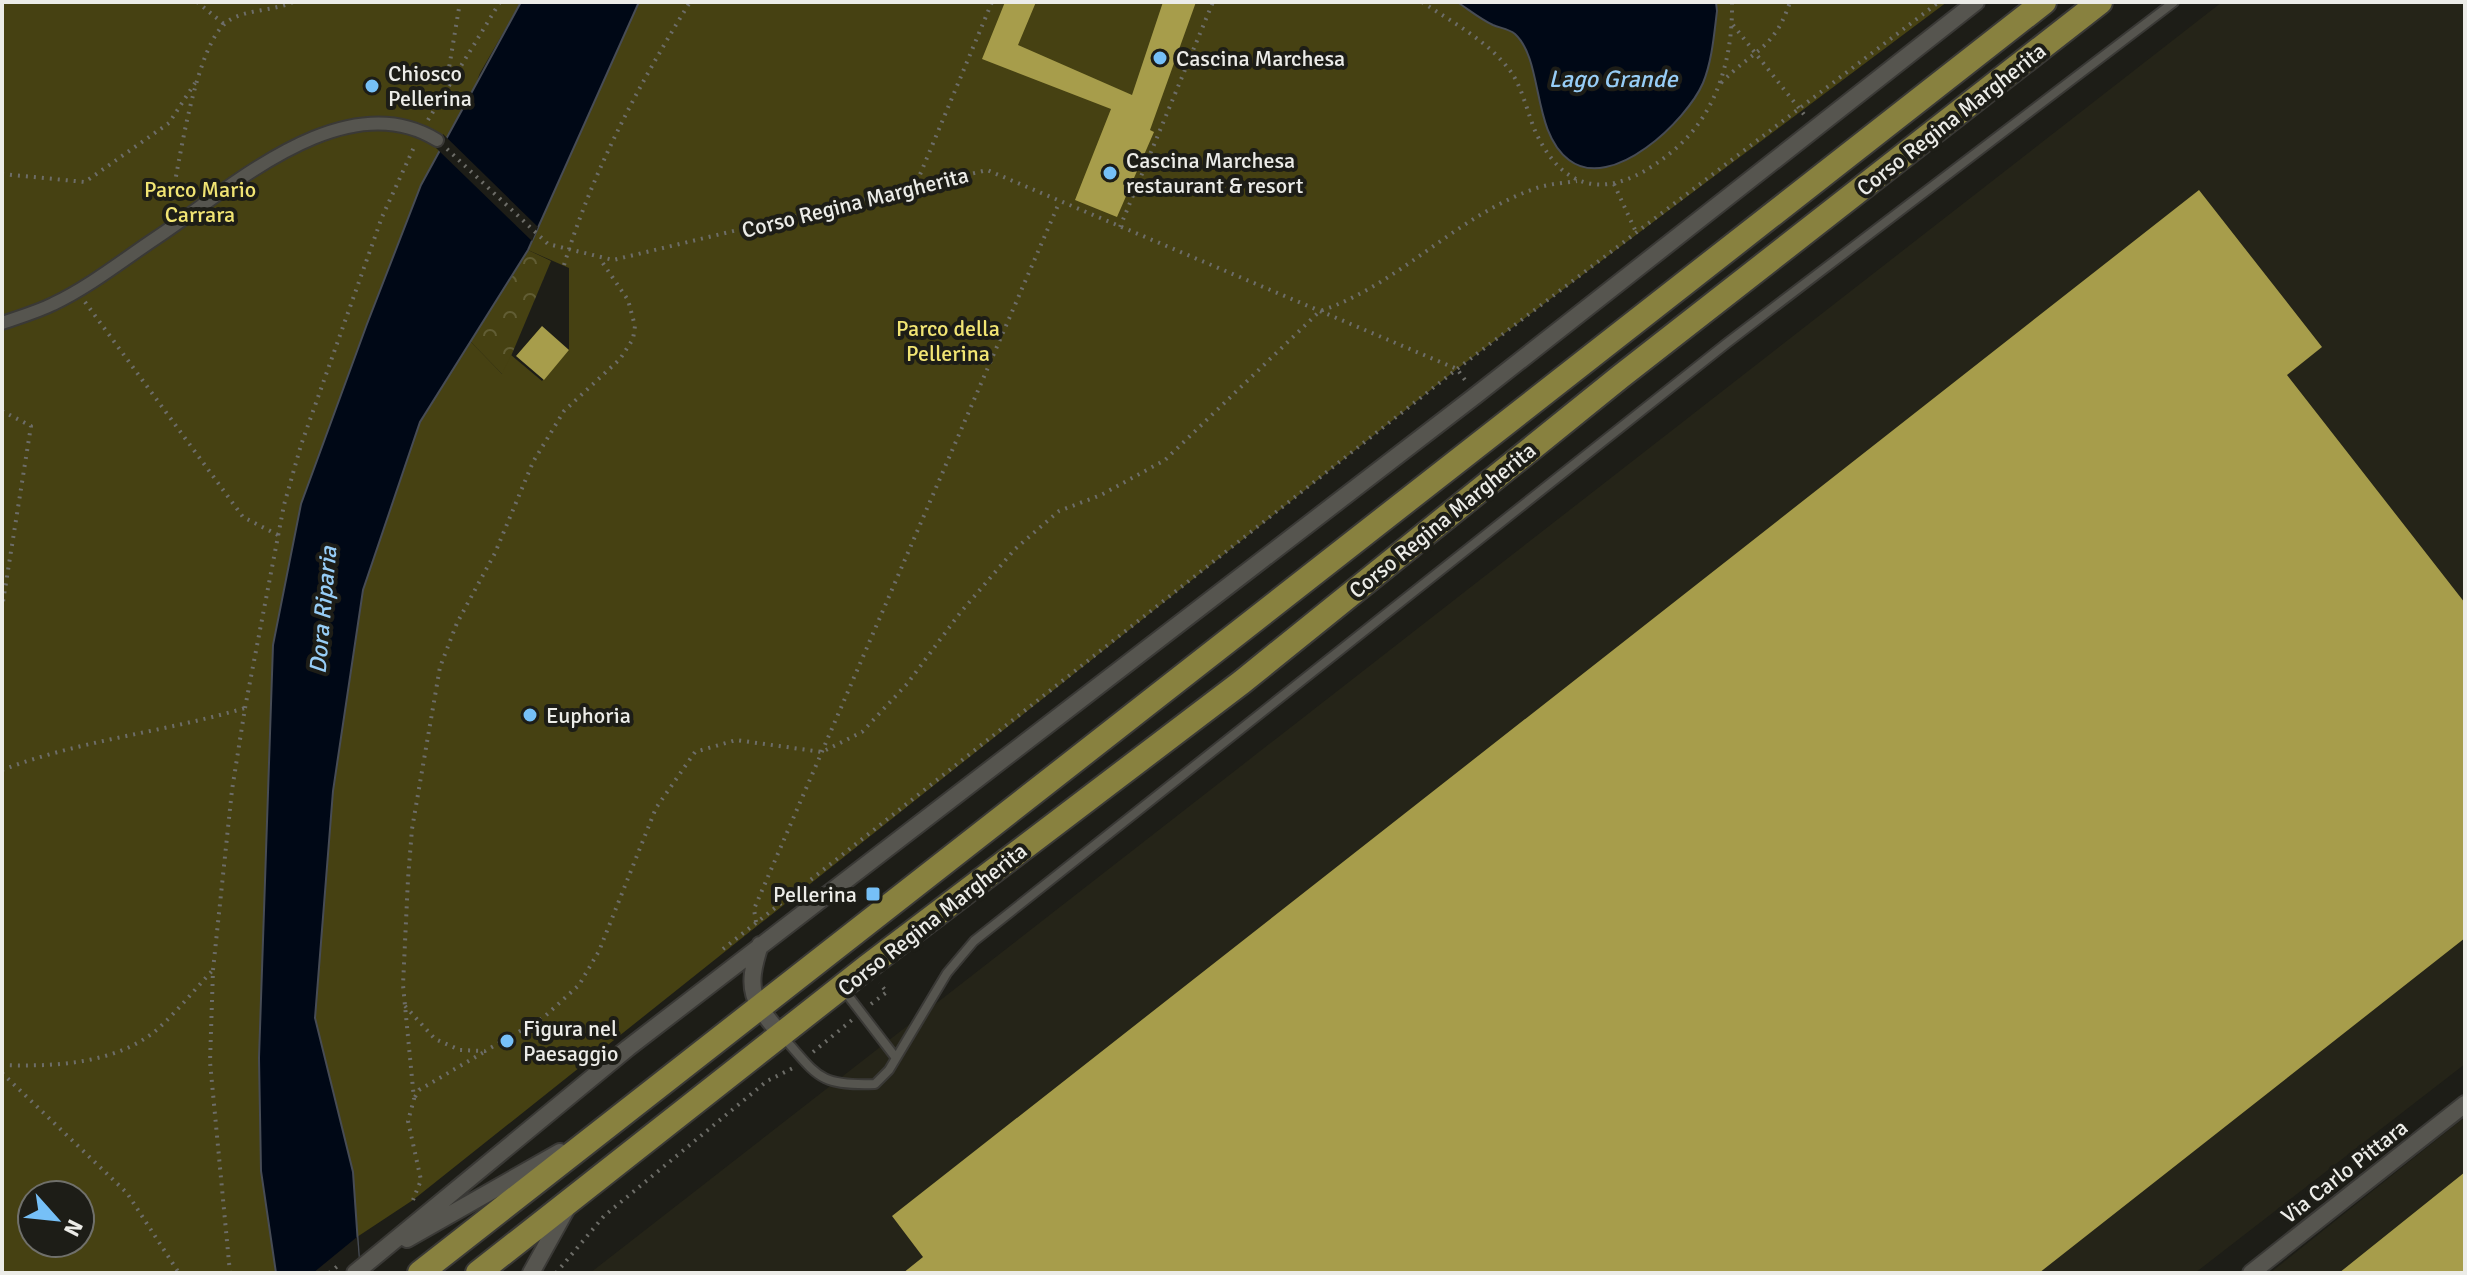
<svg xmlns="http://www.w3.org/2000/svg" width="2467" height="1275" font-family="Signika,sans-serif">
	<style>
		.built { fill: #252418 }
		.forest { fill: url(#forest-crowns) }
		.green { fill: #464112; fill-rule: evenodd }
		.water { fill: #000816; stroke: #474c55; stroke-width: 2 }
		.pier { fill: #1d1d17 }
		.building { fill: #a79d4b }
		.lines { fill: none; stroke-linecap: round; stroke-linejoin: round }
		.service-casing { stroke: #3a3936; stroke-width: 12 }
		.pedestrian-casing { stroke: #3a3936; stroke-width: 16 }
		.minor-casing { stroke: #3a3936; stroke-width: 20 }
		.primary-casing { stroke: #3a3936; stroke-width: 28 }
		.path { stroke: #6d6d68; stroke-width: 4; stroke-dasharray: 2 6; stroke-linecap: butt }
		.service { stroke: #56554f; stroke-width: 8 }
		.pedestrian { stroke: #56554f; stroke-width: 12 }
		.minor { stroke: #56554f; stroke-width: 16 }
		.primary { stroke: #88813f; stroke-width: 24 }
		.poi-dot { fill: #76c0f7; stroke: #1d1d17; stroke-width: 3 }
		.labels { text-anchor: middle; stroke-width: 8; stroke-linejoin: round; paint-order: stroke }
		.poi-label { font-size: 22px; fill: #ecece8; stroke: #1d1d17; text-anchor: start }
		.street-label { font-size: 22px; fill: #ecece8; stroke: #1d1d17 }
		.park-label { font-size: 22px; fill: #f1e473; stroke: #1d1d17 }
		.water-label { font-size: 24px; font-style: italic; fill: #97cdf6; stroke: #1d1d17 }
	</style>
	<defs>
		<pattern id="forest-crowns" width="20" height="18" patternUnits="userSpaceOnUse" patternTransform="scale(2)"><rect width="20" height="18" fill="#464112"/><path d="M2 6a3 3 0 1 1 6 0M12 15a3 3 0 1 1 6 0" fill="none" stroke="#615d34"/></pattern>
	</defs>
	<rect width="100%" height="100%" fill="#1d1d17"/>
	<path class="built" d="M 2222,2 L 2465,2 L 2465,1064 L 2195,1273 L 590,1273 Z
		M 2465,1117 L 2465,1273 L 2270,1273 Z"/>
	<path class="forest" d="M 528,250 L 551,261 L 503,375 L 470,341 Z"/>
	<path class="green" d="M 2,2 L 521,2 L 480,73 L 273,644 L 259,1059 L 261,1171 L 278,1273 L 2,1273 ZM 32,1195 L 80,1195 L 80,1243 L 32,1243 Z
		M 639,2 L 1947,2 L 1457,369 L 413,1200 L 357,1237 L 353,1172 L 315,1018 L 333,791 L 363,590 L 420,422 L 470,341 L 502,374 L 511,355 L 542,381 L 569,350 L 569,268 L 528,250 Z"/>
	<path class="water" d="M 521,2 L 639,2 L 528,250 L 420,422 L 363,590 L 333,791 L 315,1018 L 353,1172 L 360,1273 L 276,1273 L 261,1171 L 259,1058 L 273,645 L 301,504 L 367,324 L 421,185 Z
		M 1457,2 L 1716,2 L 1717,11 C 1714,35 1712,61 1703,83 C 1687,120 1612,193 1569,160 C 1531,131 1544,61 1515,34 C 1509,29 1500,28 1493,25 C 1480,19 1468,9 1457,2 Z"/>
	<path class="pier" d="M 443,134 L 538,227 L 532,241 L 436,148 Z
		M 357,1237 L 360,1273 L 313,1273 Z"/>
	<path class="building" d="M 1005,2 L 1036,2 L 1018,45 L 1132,95 L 1163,2 L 1196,2 L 1150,130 L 1154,132 L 1117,217 L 1075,200 L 1111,109 L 982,59 Z
		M 2199,190 L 2322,347 L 2287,375 L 2465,603 L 2465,938 L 2039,1273 L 903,1273 L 923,1257 L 892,1216 Z
		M 542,326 L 569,350 L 544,380 L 516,356 Z
		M 2465,1172 L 2465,1273 L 2339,1273 Z"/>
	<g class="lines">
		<defs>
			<path id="service" d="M 843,989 L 896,1058
				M 783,1037 C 818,1076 818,1086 875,1084 L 889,1070 L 947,973 L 974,941 L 1727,343 L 2174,2"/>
			<path id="pedestrian" d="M 2,323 C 19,317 37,312 53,304 C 89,287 123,260 156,238 C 229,190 344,82 437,140"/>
			<path id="minor" d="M 760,945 C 745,991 752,1001 783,1037
				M 407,1239 L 560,1152
				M 355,1273 L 628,1048 L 1475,396 L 1976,2
				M 531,1273 L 567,1208
				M 2251,1273 L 2465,1104"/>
			<path id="primary" d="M 420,1273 L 2044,2
				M 478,1273 L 867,967 L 1242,682 L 1620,377 L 2100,2"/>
		</defs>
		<use href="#service" class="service-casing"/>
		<use href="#pedestrian" class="pedestrian-casing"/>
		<use href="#minor" class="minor-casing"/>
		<use href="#primary" class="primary-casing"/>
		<path class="path" d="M 197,2 L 224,24
			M 1422,2 C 1452,22 1486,40 1508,68 C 1523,86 1527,114 1537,135 C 1571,204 1623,193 1674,150 C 1718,113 1733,56 1732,2
			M 1733,25 L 1806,117
			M 452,82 L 449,68 L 460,2
			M 1721,83 C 1754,49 1774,50 1790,2
			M 428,120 L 500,2
			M 447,149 L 548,244 L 613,260 L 987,170 L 1457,369 L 1465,380
			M 2,174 L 85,182 L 169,123 L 195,83
			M 1614,184 L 1636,232
			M 914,189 L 992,2
			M 170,208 C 179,166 195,44 228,21 C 246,9 274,11 293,2
			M 1120,227 L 1213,2
			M 564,265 C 593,170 638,86 690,2
			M 85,302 L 243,517 L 278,535
			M 2,411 L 31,426 L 2,608
			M 2,770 C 80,740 165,732 245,708
			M 756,922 L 754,909 L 1059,203
			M 723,949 L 1457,369 L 1939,2
			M 871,1004 L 887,992 L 879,983
			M 405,1006 L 435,1039 L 460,1050 L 485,1051 L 543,1018 L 579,985 L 599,951 L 656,808 L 695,752 L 736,740 L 822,752 L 862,732 L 907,684 L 960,613 L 1015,549 L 1059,511 L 1101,495 L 1165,460 L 1320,311 C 1399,285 1456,216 1534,189 C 1547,184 1563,183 1577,181
			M 813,1052 L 852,1020
			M 2,1065 C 54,1067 122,1064 162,1025 C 180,1008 196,988 213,970
			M 2,1073 L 127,1193 L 179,1273
			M 415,1097 L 419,1090 L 484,1052
			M 413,1200 L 421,1180 L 408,1121 L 414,1099 L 403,985 L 408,879 L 412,829 L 440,667 L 457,623 L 495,553 L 533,462 L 564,411 L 620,359 L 633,339 L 635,326 L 628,300 L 600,259
			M 230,1273 L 210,1062 L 213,970 L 232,790 L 245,708 L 284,505 L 301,445 L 382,217 L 415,145
			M 329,1273 L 339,1265
			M 556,1273 L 604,1216 L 767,1081 L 793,1068"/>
		<use href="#service" class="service"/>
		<use href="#pedestrian" class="pedestrian"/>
		<use href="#minor" class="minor"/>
		<use href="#primary" class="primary"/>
	</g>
	<g class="poi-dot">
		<circle cx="1160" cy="58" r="8"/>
		<circle cx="372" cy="86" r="8"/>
		<circle cx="1110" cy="173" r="8"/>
		<circle cx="530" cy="715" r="8"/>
		<rect x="865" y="886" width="16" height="16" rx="4"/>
		<circle cx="507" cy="1041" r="8"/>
	</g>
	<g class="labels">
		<g class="poi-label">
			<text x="1176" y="66">Cascina Marchesa</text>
			<text x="388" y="81">Chiosco<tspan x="388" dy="25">Pellerina</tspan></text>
			<text x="1126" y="168">Cascina Marchesa<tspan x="1126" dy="25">restaurant &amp; resort</tspan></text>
			<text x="546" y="723">Euphoria</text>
			<text x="857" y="902" text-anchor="end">Pellerina</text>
			<text x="523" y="1036">Figura nel<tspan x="523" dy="25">Paesaggio</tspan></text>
		</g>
		<g class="street-label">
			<text transform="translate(1951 119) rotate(-38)" y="8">Corso Regina Margherita</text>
			<text transform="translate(855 202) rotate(-14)" y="8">Corso Regina Margherita</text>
			<text transform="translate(1442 520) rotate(-39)" y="8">Corso Regina Margherita</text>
			<text transform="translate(932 919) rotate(-38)" y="8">Corso Regina Margherita</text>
			<text transform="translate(2344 1171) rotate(-38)" y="8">Via Carlo Pittara</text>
		</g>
		<g class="park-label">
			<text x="200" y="197">Parco Mario<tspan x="200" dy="25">Carrara</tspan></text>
			<text x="948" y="336">Parco della<tspan x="948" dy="25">Pellerina</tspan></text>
		</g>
		<g class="water-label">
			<text x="1613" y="87">Lago Grande</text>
			<text transform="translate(323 610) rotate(-85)" y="8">Dora Riparia</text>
		</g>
	</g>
	<rect width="2467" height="1275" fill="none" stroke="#ecece8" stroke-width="8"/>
	<g transform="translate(56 1219) rotate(117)"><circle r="38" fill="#1d1d17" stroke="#70706b" stroke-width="2"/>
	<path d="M0-6L14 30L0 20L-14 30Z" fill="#76c0f7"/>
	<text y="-12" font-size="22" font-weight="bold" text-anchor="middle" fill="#ecece8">N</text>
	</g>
</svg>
